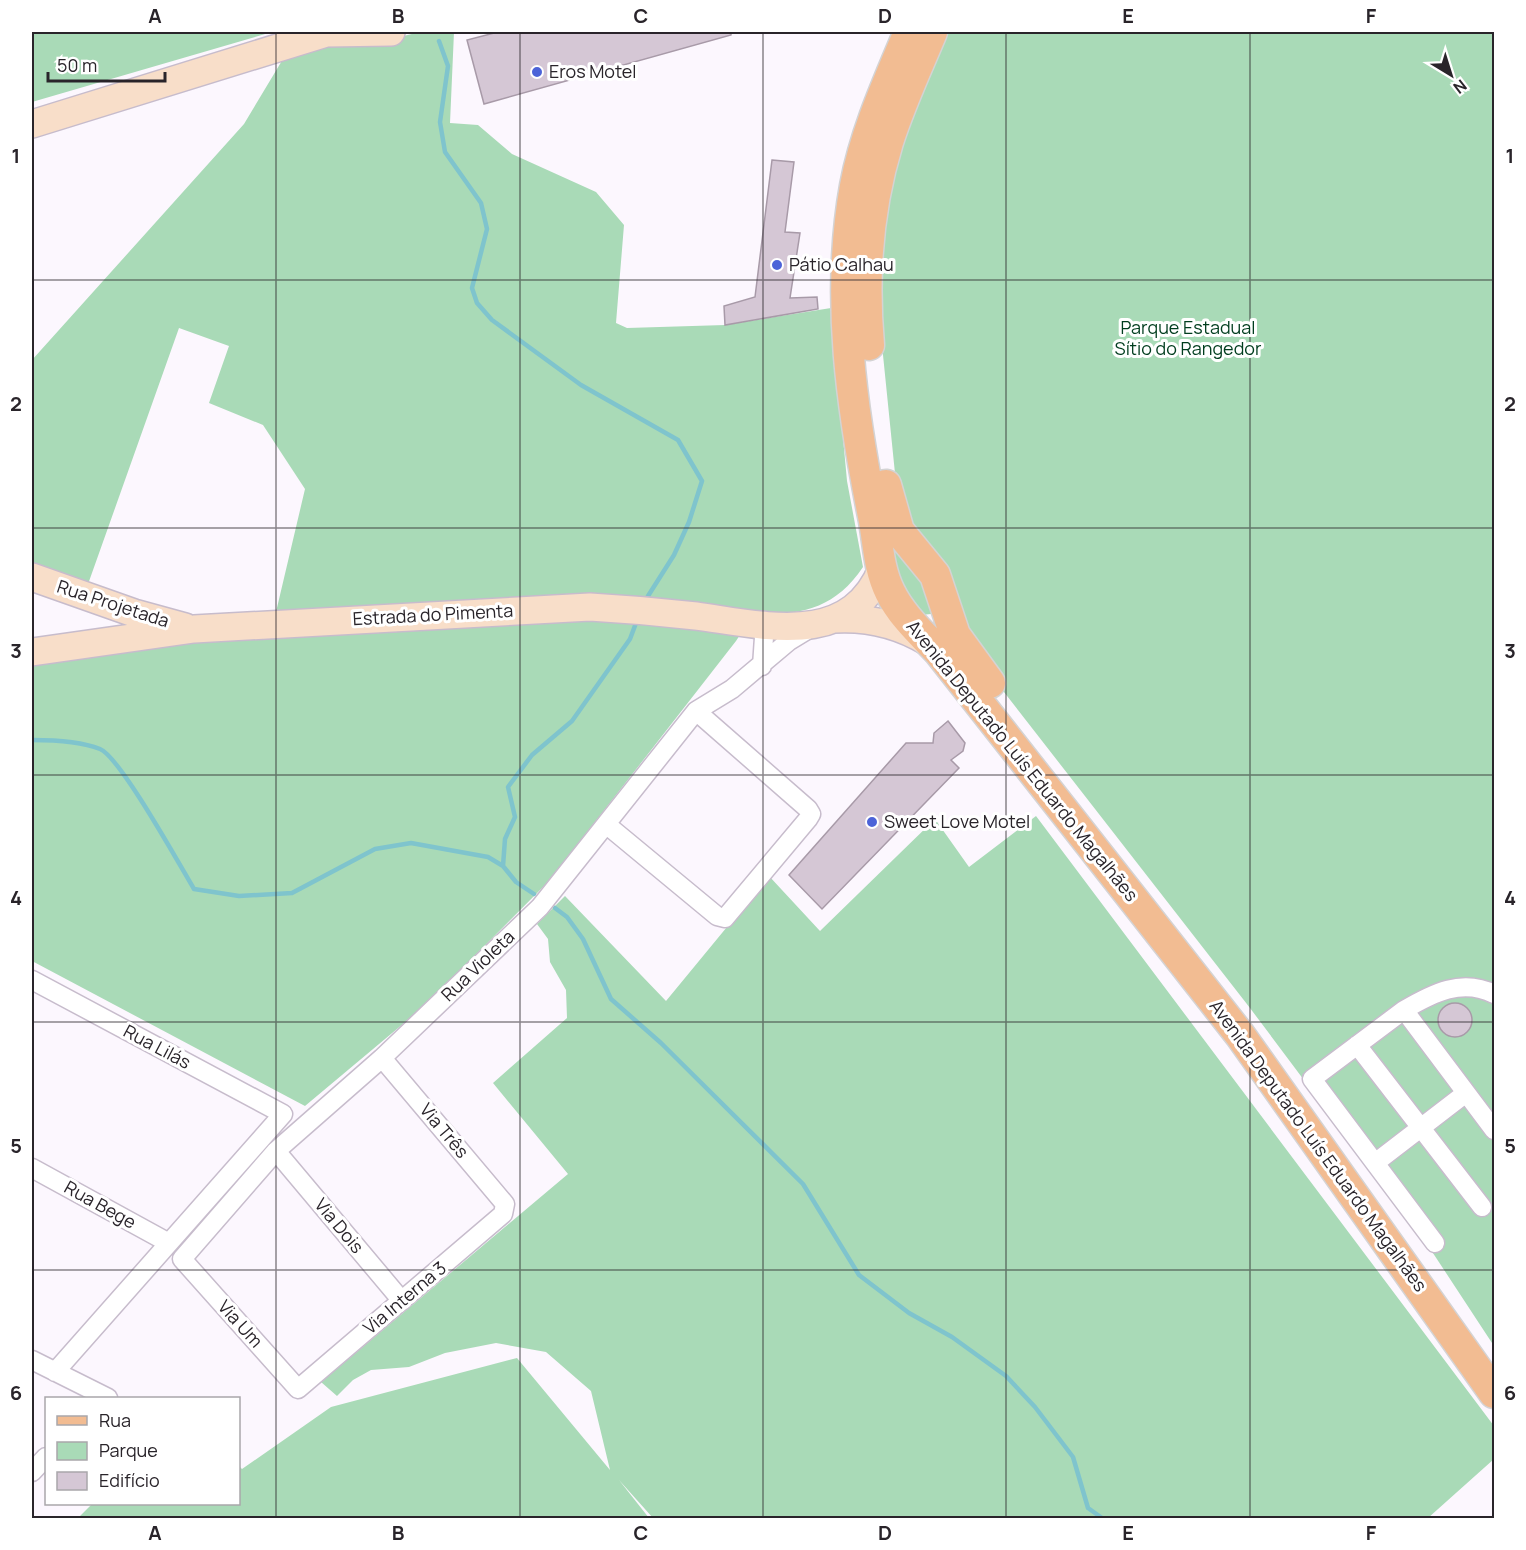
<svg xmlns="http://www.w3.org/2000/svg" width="1526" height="1550" font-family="Manrope,sans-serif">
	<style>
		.green { fill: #a9dab7 }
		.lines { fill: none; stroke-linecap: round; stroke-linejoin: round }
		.stream { stroke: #7fc4cd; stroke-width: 4.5 }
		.building { fill: #d5c7d5; stroke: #a89aa8; stroke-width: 1.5 }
		.street-casing { stroke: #c7bccc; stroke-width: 21 }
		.secondary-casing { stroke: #c7bccc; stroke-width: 30 }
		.primary-casing { stroke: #d4d3d4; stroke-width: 33 }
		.street { stroke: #fff; stroke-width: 18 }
		.secondary { stroke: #f8dec9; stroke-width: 27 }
		.primary { stroke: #f2bc92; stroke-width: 30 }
		.grid { fill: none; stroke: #29242a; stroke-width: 1.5; stroke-opacity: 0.55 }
		.poi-dot { fill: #4c63d8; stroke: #fff; stroke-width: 2 }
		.labels { text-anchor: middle; stroke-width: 6; stroke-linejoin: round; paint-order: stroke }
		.poi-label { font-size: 18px; fill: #29242a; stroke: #fff; text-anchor: start }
		.park-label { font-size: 18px; fill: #003d1e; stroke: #fff }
		.street-label { font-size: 18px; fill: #29242a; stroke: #fff }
		.neatline { fill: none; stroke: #29242a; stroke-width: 2 }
		.grid-label { font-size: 20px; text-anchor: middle; font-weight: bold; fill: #29242a }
	</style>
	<rect width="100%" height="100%" fill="#fcf7fe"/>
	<path class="green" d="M 32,32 L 272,32 L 32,102 Z
		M 420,32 L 454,32 L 450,123 L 478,125 L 512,154 L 596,192 L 624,225 L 616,323 L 627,328 L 725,325 L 831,308 L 847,481 L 863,567 C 835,609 801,615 753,615 L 736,641 L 549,881 L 428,1003 L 305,1106 L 32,961 L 32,657 L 272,629 L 305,489 L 263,425 L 209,403 L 229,346 L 179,328 L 87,587 L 32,569 L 32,360 L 244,124 L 283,59 L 333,41 L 375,43 Z
		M 945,32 L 1494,32 L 1494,1346 L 1429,1247 L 1250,1008 L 965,642 L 898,503 L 875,276 L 895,151 Z
		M 881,501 L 937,607 L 931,614 L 921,615 L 899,579 Z
		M 1036,816 L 1494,1426 L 1494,1459 L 1428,1518 L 653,1518 L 619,1480 L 649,1518 L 78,1518 L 92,1504 L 238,1504 L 239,1466 L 242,1469 L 331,1407 L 517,1358 L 610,1470 L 591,1391 L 546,1352 L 496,1343 L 445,1353 L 409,1367 L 371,1370 L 353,1380 L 337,1396 L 321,1382 L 568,1174 L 493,1083 L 567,1018 L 566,990 L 550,962 L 548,939 L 537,924 L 565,896 L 666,1001 L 769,876 L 820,931 L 935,819 L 969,867 Z"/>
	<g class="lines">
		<path class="stream" d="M 439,41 L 448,66 L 440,122 L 445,152 L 481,203 L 487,229 L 472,288 L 477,303 L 492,320 L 581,385 L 678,440 L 702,481 L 689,522 L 674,555 L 648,596
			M 32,740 C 52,740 80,741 100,749 C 120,757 179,864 194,889 L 239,896 L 292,893 L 375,849 L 411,843 L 488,857 L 503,866
			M 534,894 L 516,882 L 503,866 L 505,839 L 515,817 L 508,787 L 532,755 L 572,721 L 630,639 L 636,623
			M 555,908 L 567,917 L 583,939 L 611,999 L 661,1043 L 803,1184 L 859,1275 L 909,1313 L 952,1337 L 1006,1376 L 1035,1407 L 1073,1457 L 1088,1508 L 1102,1518"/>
	</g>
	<path class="building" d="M 498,32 L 731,32 L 731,35 L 484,104 L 467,40 Z
		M 772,160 L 794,162 L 785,232 L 800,233 L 790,298 L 817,297 L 818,309 L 725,325 L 724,306 L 755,297 Z
		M 948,721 L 965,743 L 963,751 L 951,760 L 959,768 L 822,909 L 789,875 L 906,743 L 933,743 L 934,733 Z
		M1438 1020a17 17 0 1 1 34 0a17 17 0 1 1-34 0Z"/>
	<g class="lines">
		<defs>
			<path id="street" d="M 760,625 L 764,637 L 762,666
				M 607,825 L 717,916 L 725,918 L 808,819 L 811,814 L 808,809 L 696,711
				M 32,980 L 283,1114 L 55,1372
				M 1404,1010 C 1433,993 1462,978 1494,994
				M 1357,1045 L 1482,1207
				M 382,1058 L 505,1204 L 503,1214 L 298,1389 L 182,1259 L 276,1151 L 382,1058 L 540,907 L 696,711 L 732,689 L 789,641 L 812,627
				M 276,1151 L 402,1301
				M 1375,1163 L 1466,1093
				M 32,1168 L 169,1243
				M 1435,1243 L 1312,1079 L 1404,1010 L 1494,1130
				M 32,1360 L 108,1398
				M 32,1472 L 46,1457"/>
			<path id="secondary" d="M 32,124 L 326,33 L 391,32
				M 32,577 L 134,613 L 185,627
				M 834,619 C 867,617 900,625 928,642
				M 32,652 L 194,629 L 590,607 C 626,609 661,612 696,616 C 764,625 849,649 882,569"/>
			<path id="primary" d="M 909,32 C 888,82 865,132 855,186 C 835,297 852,412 874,521 C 878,545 879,570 890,592 C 901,615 922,634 939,652 L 1240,1035 L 1494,1393
				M 869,345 C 863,278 868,207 888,142 C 900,104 917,68 932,32
				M 886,485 L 899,531 L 935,575 L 955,635 L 990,683"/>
		</defs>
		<use href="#street" class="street-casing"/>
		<use href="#secondary" class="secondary-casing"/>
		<use href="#primary" class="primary-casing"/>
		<use href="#street" class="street"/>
		<use href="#secondary" class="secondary"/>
		<use href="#primary" class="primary"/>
	</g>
	<path class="grid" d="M 276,32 L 276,1518M 520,32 L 520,1518M 763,32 L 763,1518M 1006,32 L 1006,1518M 1250,32 L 1250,1518M 32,280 L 1494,280M 32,528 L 1494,528M 32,775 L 1494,775M 32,1022 L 1494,1022M 32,1270 L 1494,1270"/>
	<g class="poi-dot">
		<circle cx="537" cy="72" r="6"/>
		<circle cx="777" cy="265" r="6"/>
		<circle cx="872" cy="822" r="6"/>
	</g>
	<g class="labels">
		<g class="poi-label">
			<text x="549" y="78">Eros Motel</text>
			<text x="789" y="271">Pátio Calhau</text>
			<text x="884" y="828">Sweet Love Motel</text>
		</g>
		<g class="park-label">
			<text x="1188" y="334">Parque Estadual<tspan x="1188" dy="21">Sítio do Rangedor</tspan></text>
		</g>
		<g class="street-label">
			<text transform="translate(113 604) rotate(18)" y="6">Rua Projetada</text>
			<text transform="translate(433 615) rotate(-3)" y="6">Estrada do Pimenta</text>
			<text transform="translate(1022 761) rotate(51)" y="6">Avenida Deputado Luís Eduardo Magalhães</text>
			<text transform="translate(478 966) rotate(-44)" y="6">Rua Violeta</text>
			<text transform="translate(157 1047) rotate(28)" y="6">Rua Lilás</text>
			<text transform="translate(444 1131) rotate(50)" y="6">Via Três</text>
			<text transform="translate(1318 1146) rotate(54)" y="6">Avenida Deputado Luís Eduardo Magalhães</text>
			<text transform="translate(100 1205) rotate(29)" y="6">Rua Bege</text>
			<text transform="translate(339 1226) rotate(50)" y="6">Via Dois</text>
			<text transform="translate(405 1298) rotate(-40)" y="6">Via Interna 3</text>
			<text transform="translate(240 1324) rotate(48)" y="6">Via Um</text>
		</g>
	</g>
	<rect width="1526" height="1550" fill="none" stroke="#ffffff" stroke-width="66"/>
	<rect x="45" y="1397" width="195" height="108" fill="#ffffff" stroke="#a9a7aa" stroke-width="1.5"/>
	<rect x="57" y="1416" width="30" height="9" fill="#f2bc92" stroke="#a9a7aa" stroke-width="1.5"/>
	<text x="99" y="1427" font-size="18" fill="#29242a">Rua</text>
	<rect x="57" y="1442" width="30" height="18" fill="#a9dab7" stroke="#a9a7aa" stroke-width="1.5"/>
	<text x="99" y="1457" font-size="18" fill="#29242a">Parque</text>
	<rect x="57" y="1472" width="30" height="18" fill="#d5c7d5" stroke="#a9a7aa" stroke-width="1.5"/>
	<text x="99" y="1487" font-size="18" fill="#29242a">Edifício</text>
	<g transform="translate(1451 75) rotate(142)" stroke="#ffffff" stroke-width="4.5" paint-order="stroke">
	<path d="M0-4.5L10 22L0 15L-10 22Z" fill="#29242a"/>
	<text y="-9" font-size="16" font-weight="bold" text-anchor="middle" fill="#29242a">N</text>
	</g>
	<path d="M48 72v9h117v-9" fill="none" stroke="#29242a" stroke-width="3"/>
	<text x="57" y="72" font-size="18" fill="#29242a" stroke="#ffffff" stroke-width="4.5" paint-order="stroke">50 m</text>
	<rect x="33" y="33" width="1460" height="1484" class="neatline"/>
	<g class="grid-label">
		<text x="155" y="23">A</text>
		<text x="398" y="23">B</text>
		<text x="641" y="23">C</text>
		<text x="885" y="23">D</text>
		<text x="1128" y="23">E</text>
		<text x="1371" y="23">F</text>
		<text x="16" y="163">1</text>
		<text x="1510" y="163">1</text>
		<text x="16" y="411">2</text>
		<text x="1510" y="411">2</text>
		<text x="16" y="658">3</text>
		<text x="1510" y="658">3</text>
		<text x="16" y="905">4</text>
		<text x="1510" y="905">4</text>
		<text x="16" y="1153">5</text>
		<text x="1510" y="1153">5</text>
		<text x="16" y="1400">6</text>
		<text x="1510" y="1400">6</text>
		<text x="155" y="1540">A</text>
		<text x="398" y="1540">B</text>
		<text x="641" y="1540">C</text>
		<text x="885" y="1540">D</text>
		<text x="1128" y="1540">E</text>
		<text x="1371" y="1540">F</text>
	</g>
</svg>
